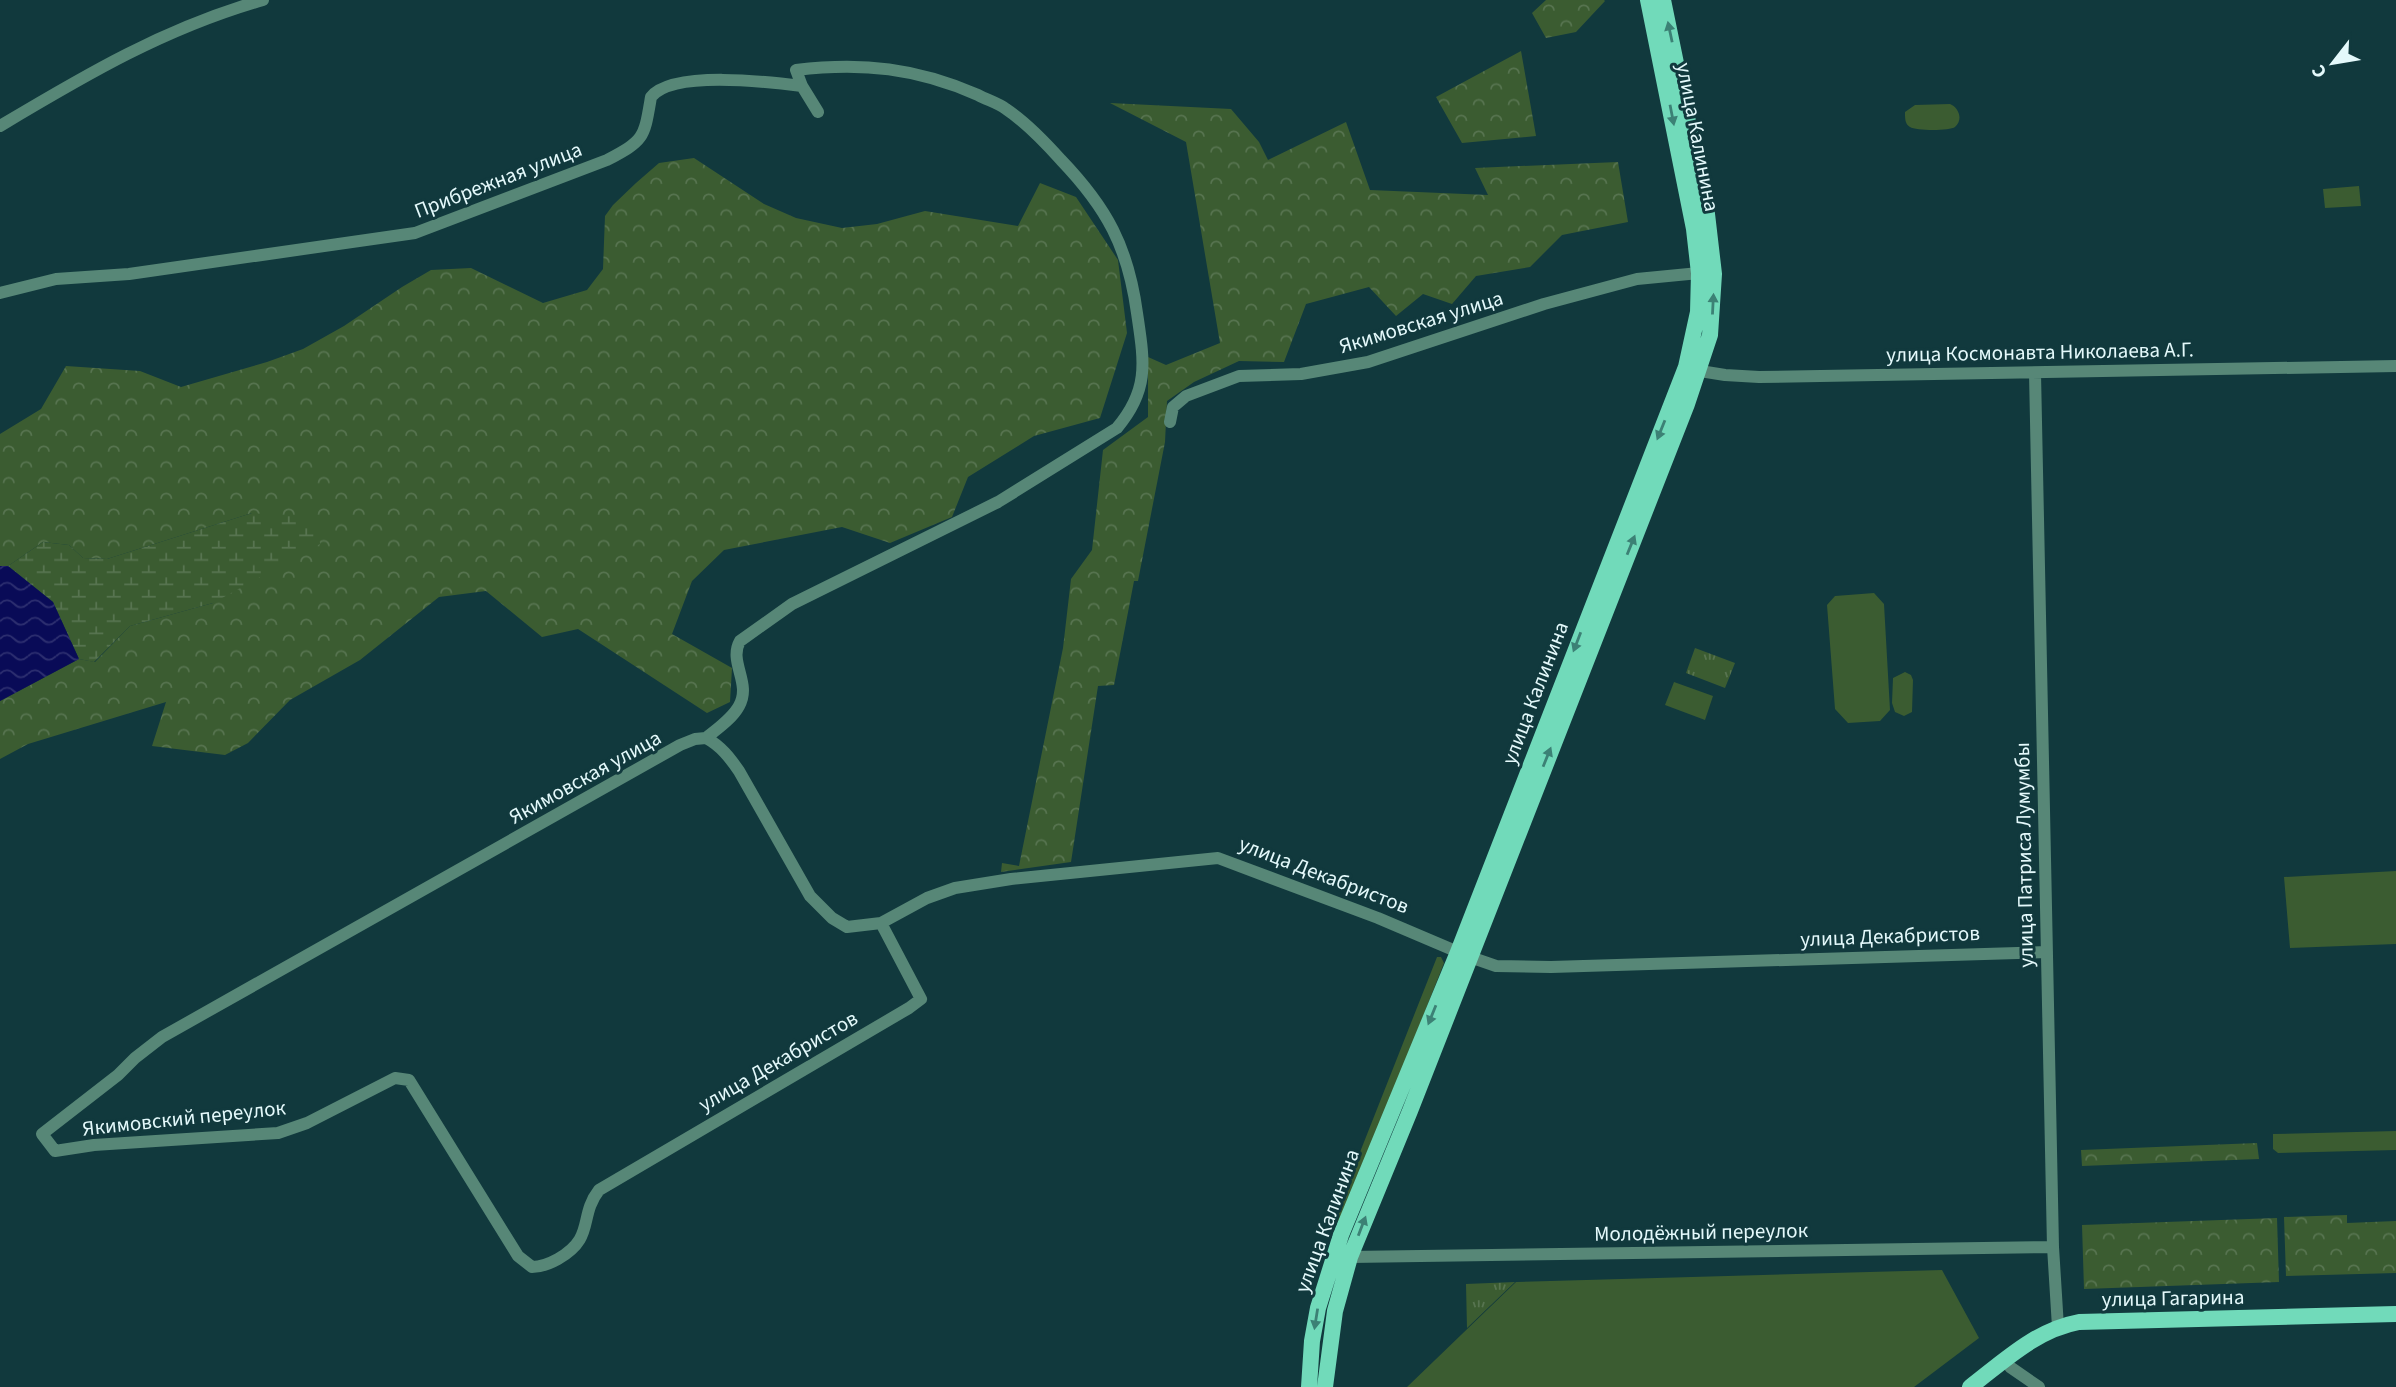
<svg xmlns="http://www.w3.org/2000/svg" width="2396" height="1387" font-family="'Source Sans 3',sans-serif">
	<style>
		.grass { fill: #3b5c31 }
		.forest { fill: url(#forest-crowns) }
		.wetland { fill: url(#wetland-marsh) }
		.park { fill: url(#park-tufts) }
		.water { fill: url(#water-waves) }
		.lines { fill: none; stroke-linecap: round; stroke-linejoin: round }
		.minor { stroke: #578777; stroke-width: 12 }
		.major { stroke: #71daba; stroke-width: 16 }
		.oneway { fill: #3c8175 }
		.labels { text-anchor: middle; stroke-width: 6; stroke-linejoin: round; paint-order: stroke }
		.street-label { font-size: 21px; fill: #e4f9fb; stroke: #11393d }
	</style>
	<defs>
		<pattern id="forest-crowns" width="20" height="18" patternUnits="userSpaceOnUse" patternTransform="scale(1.75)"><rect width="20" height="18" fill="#3b5c31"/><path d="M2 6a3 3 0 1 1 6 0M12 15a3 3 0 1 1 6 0" fill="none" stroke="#577450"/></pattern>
		<pattern id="wetland-marsh" width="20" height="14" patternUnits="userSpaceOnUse" patternTransform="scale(1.75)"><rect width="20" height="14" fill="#3b5c31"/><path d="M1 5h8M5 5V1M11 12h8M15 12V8" fill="none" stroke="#577450"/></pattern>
		<pattern id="park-tufts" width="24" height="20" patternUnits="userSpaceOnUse" patternTransform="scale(1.75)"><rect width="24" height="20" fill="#3b5c31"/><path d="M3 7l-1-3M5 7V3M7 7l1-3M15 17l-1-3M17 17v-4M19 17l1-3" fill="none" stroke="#577450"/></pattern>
		<pattern id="water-waves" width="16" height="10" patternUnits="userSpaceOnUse" patternTransform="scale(1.75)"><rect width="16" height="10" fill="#090b57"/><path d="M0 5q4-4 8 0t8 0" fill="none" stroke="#2d2f70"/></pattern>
	</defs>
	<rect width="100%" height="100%" fill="#11393d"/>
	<path class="grass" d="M 1950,104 C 1958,107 1964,119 1955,127 C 1950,131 1916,131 1910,127 C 1905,124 1905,119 1905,112 L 1915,105 Z
		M 2359,186 L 2361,206 L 2325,208 L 2323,189 Z
		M 1874,593 L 1884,604 L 1890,710 L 1880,721 L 1848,723 L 1835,709 L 1827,605 L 1835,596 Z
		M 1905,672 L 1911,675 L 1913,680 L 1912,712 L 1904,716 L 1895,712 L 1892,703 L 1893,678 Z
		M 1674,682 L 1713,696 L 1705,720 L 1665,705 Z
		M 2396,871 L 2396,944 L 2290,948 L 2284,877 Z
		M 1437,957 L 1441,957 L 1444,963 L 1344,1217 L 1336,1222 L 1334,1218 Z
		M 2396,1131 L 2396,1150 L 2278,1153 L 2273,1149 L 2273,1134 Z
		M 1942,1270 L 1979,1338 L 1914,1387 L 1407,1387 L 1516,1282 Z"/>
	<path class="forest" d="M 1546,0 L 1604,0 L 1605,1 L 1576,32 L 1546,38 L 1532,13 Z
		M 1521,51 L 1536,136 L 1462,143 L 1436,97 Z
		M 1110,103 L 1231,109 L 1259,142 L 1268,160 L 1346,122 L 1370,190 L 1488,195 L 1475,168 L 1618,162 L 1628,222 L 1562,235 L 1530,267 L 1476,276 L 1452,304 L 1423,294 L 1396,316 L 1369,287 L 1306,304 L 1284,362 L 1239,361 L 1194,382 L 1167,401 L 1165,442 L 1138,581 L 1134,581 L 1114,685 L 1098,686 L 1071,862 L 1001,872 L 1002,863 L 1019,866 L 1063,648 L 1071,579 L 1092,550 L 1103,450 L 1148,417 L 1148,357 L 1166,365 L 1220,343 L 1186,142 Z
		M 694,158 L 764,204 L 796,218 L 842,228 L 877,224 L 925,211 L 1018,226 L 1040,183 L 1076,197 L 1118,260 L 1127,333 L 1100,418 L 1034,436 L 968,477 L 952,517 L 890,543 L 842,527 L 724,550 L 692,581 L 672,634 L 732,668 L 730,702 L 707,713 L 578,629 L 542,637 L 486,591 L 439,597 L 360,660 L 290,700 L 248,743 L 225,755 L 152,746 L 166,702 L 28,744 L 0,759 L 0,701 L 79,659 L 95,662 L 130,626 L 213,603 L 252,513 L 107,559 L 83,558 L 69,545 L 43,542 L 8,566 L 0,566 L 0,434 L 41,409 L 66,366 L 140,371 L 181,387 L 267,362 L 303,349 L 344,326 L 402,287 L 431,270 L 471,268 L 543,303 L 587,290 L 603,269 L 605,216 L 613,205 L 636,183 L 659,163 Z
		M 2257,1143 L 2259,1159 L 2082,1166 L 2081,1150 Z
		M 2347,1215 L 2347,1223 L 2396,1221 L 2396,1273 L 2286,1276 L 2284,1217 Z
		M 2277,1218 L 2279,1282 L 2084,1289 L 2082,1225 Z"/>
	<path class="wetland" d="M 252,513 L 303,517 L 319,527 L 320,544 L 213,603 L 130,626 L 94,662 L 79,659 L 53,602 L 8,566 L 43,542 L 69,545 L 83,558 L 107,559 Z"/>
	<path class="park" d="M 1695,648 L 1735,663 L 1725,688 L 1686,673 Z
		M 1515,1282 L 1467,1328 L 1466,1284 Z"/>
	<path class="water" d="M 0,566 L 8,566 L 53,602 L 79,659 L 0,701 Z"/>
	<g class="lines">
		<path class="minor" d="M 818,112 L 802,86 L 796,70 C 862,62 917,68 978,95 C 987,100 998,103 1006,109 C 1027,123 1044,141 1061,160 C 1107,208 1128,247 1137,313 C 1144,361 1150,389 1117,428 L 998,502 L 792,604 L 740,641 C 728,662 752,683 739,706 C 732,719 717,729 706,738 L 695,739 L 680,745 L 162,1037 L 135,1058 L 118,1075 L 42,1134 L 55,1151 L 94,1145 L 278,1133 L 307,1123 L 395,1078 L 409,1080 L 518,1256 L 532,1267 C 542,1267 549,1264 558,1259 C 596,1237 578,1217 599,1190 L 909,1008 L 921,999 L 881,923
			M 0,126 C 87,74 165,28 263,0
			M 0,293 L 56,279 L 129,274 L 415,233 L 607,160 C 645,140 644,138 651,97 C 673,70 770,82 802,86
			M 1700,371 L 1725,375 L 1759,377 L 2396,366
			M 2035,373 L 2053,1247 L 2058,1327
			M 1170,422 L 1173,407 L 1186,396 L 1239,376 L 1301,374 L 1368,362 L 1544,304 L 1637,279 L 1699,273
			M 706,738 C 721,746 730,758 739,771 L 810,896 L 832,918 L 847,927 L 881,923 L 927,898 L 955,888 L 1011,879 L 1218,858 L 1378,918 L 1458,952
			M 1470,957 L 1496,966 L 1551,967 L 2047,952
			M 1350,1257 L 2053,1247
			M 2010,1367 L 2039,1387"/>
		<path class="major" d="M 1309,1387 L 1312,1341 L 1318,1308 L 1341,1235 L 1458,952 L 1686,367 L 1698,312 L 1699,273 L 1694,229 L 1648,0
			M 1325,1387 L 1335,1311 L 1350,1257 L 1410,1111 L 1687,404 L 1710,335 L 1714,274 L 1707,214 L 1663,0
			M 1970,1387 C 2004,1361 2036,1330 2079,1322 L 2396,1314"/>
	</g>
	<defs><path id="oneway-solid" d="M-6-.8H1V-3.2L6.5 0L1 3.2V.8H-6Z" transform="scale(1.75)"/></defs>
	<g class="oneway">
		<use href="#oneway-solid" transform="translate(1670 32) rotate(-102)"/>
		<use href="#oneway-solid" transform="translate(1672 115) rotate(79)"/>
		<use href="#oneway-solid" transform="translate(1713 304) rotate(-87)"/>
		<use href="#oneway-solid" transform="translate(1661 430) rotate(112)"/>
		<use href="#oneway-solid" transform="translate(1631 545) rotate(-68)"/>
		<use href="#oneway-solid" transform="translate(1577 642) rotate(111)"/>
		<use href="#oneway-solid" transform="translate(1547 757) rotate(-68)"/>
		<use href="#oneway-solid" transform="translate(1432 1015) rotate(112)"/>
		<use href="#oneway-solid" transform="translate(1362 1226) rotate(-69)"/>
		<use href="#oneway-solid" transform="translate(1316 1319) rotate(99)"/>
	</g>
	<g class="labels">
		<g class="street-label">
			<text transform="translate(1698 137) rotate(79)" y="7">улица Калинина</text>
			<text transform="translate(498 180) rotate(-21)" y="7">Прибрежная улица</text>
			<text transform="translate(1421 322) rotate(-17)" y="7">Якимовская улица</text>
			<text transform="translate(2040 352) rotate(-1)" y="7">улица Космонавта Николаева А.Г.</text>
			<text transform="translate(1535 693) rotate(-69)" y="7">улица Калинина</text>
			<text transform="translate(585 777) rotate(-29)" y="7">Якимовская улица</text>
			<text transform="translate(2024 855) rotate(-91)" y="7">улица Патриса Лумумбы</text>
			<text transform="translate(1324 875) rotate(21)" y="7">улица Декабристов</text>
			<text transform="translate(1890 936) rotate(-2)" y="7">улица Декабристов</text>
			<text transform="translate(778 1061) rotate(-30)" y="7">улица Декабристов</text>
			<text transform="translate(184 1118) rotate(-6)" y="7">Якимовский переулок</text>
			<text transform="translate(1327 1221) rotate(-70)" y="7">улица Калинина</text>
			<text transform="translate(1701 1232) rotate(-1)" y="7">Молодёжный переулок</text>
			<text transform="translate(2173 1298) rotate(-1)" y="7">улица Гагарина</text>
		</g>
	</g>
	<g transform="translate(2333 63) rotate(239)" stroke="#11393d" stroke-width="5" paint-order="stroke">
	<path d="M0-5L12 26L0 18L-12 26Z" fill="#e4f9fb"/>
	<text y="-10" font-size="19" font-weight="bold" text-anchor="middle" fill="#e4f9fb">С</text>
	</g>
</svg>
